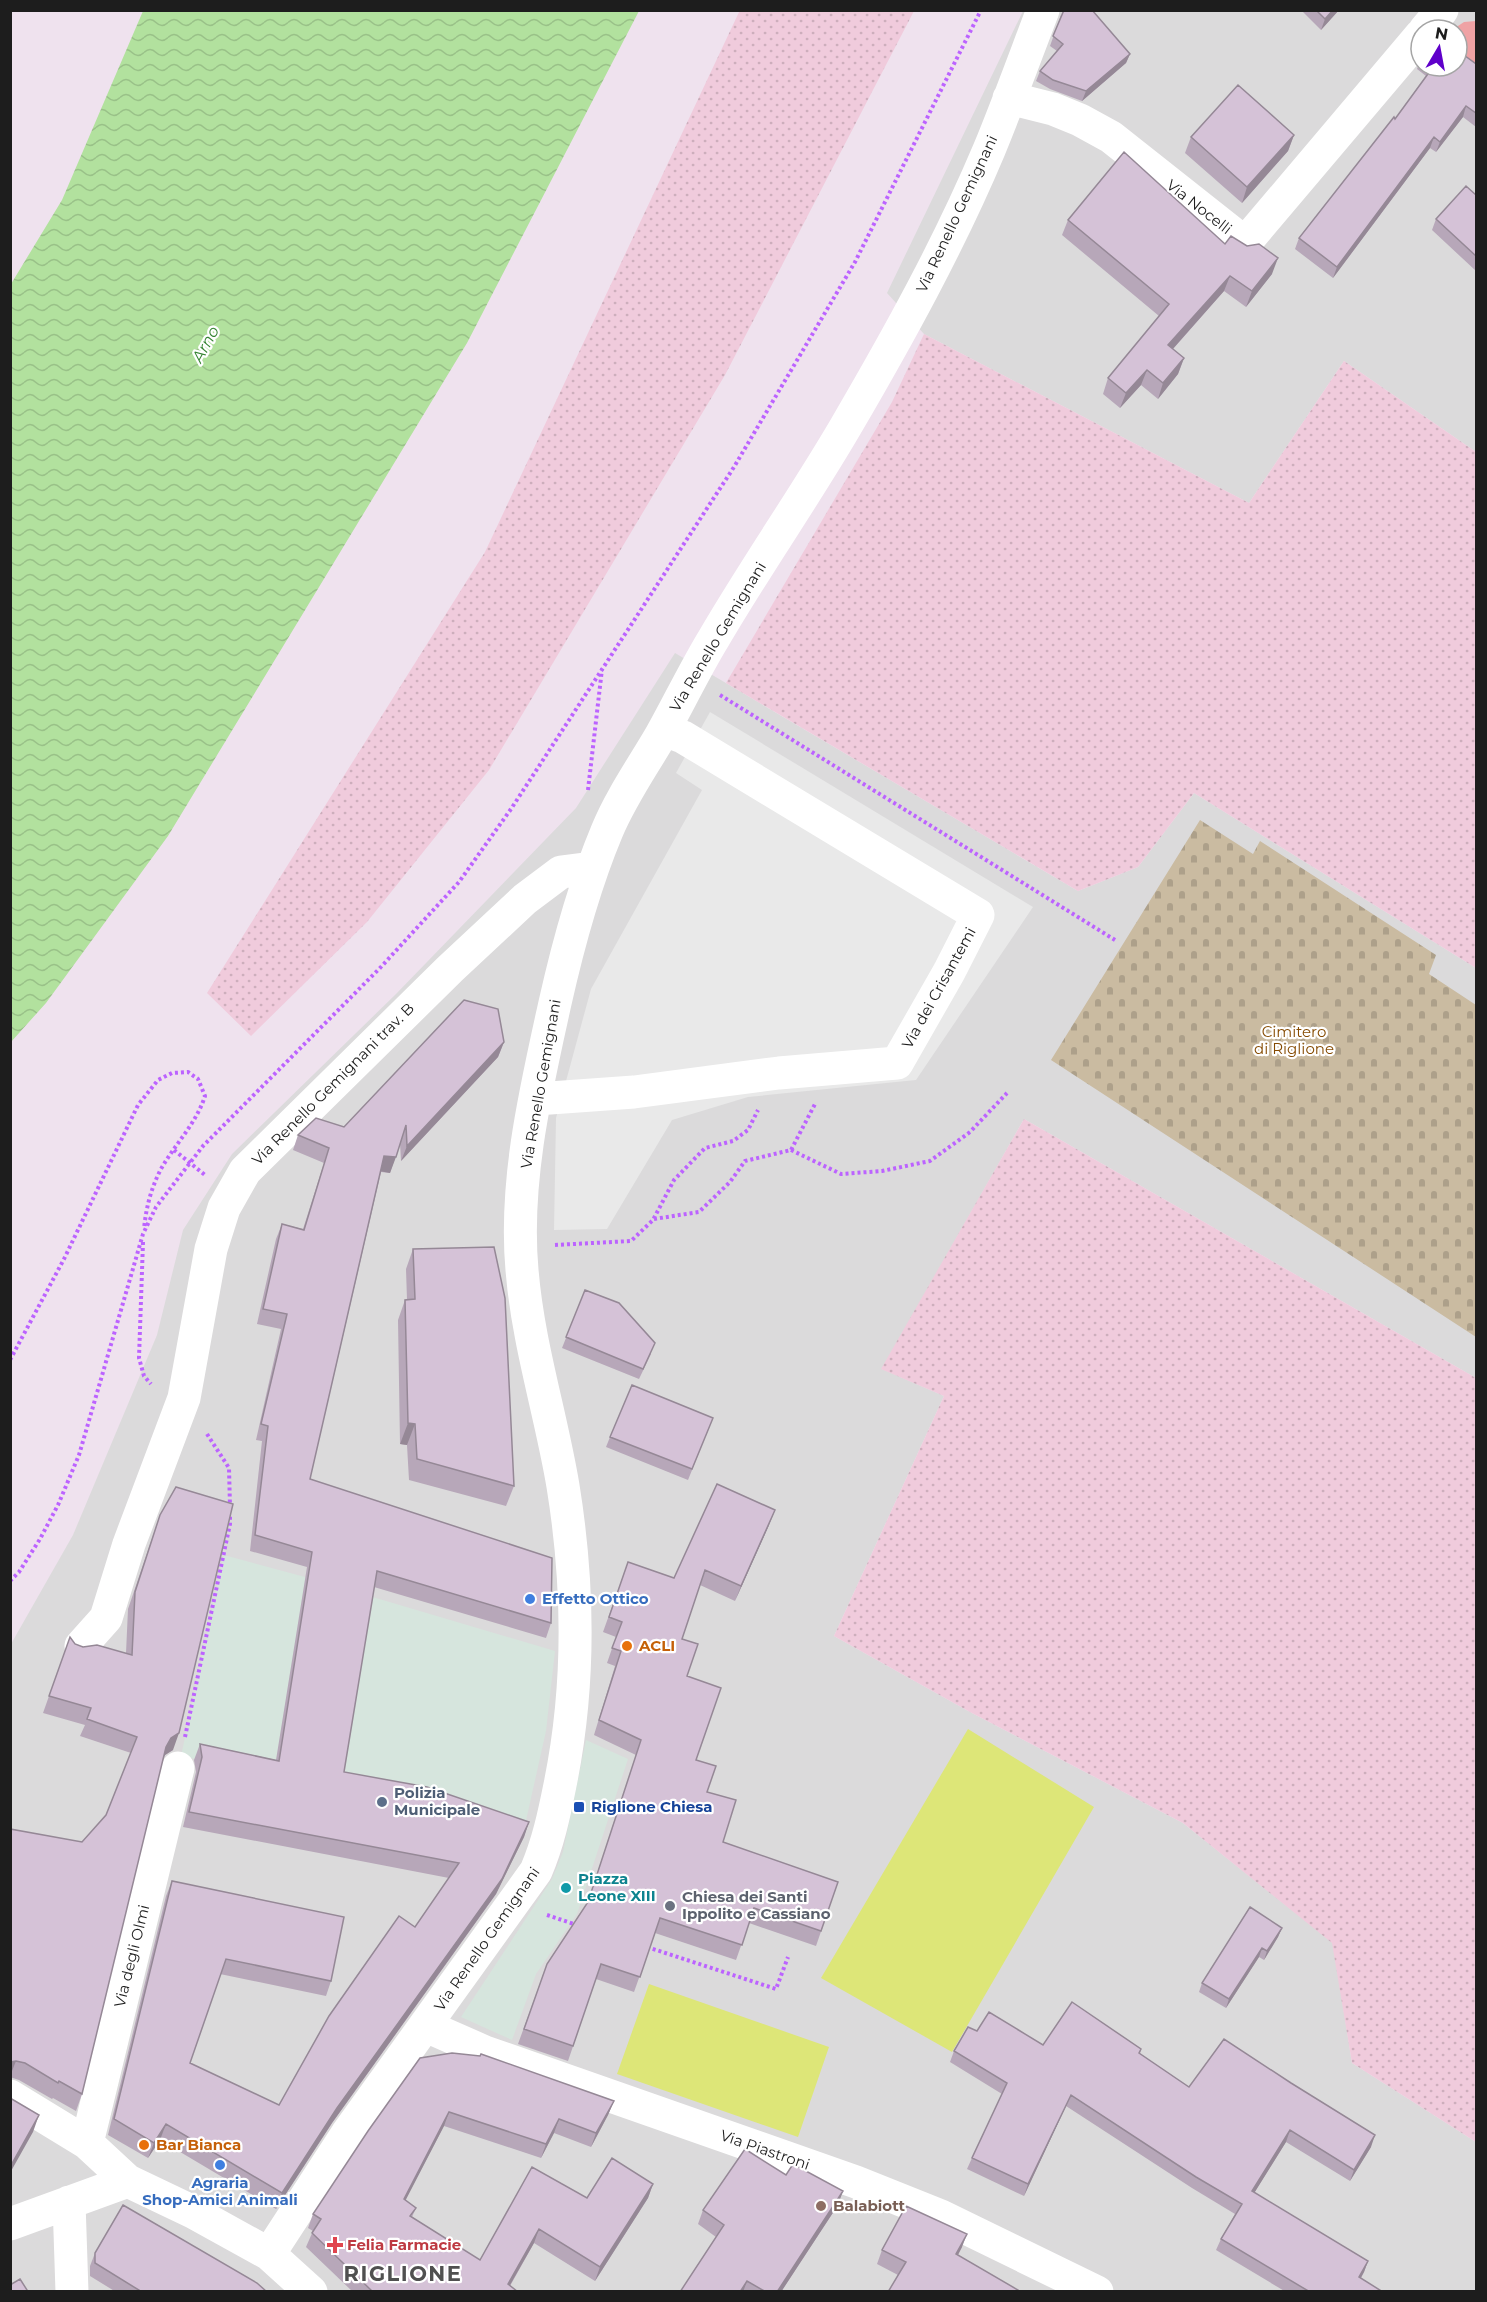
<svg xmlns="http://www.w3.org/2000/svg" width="1487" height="2302" font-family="Montserrat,sans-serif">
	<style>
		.residential { fill: #dbdadb; fill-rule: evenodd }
		.farmland { fill: url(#farmland-dots) }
		.grass { fill: #efa2a4 }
		.cemetery { fill: url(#cemetery-stones) }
		.pitch { fill: #dde678 }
		.parking { fill: #e9e9e9 }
		.plaza { fill: #d6e5dd }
		.water { fill: url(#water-waves) }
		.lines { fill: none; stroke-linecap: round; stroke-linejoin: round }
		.path { stroke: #bc63ff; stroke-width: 4; stroke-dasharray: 3 3; stroke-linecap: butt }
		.minor { stroke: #fff; stroke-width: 33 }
		.wall { fill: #b7a7b9 }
		.shaded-wall { fill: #958896 }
		.building { fill: #d5c2d7; stroke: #958896; stroke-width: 1.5 }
		.shop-dot { fill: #3f7fe0; stroke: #fff; stroke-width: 2 }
		.food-dot { fill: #e8710a; stroke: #fff; stroke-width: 2 }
		.service-dot { fill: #5c6f8a; stroke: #fff; stroke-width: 2 }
		.transit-dot { fill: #1a4fb4; stroke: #fff; stroke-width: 2 }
		.culture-dot { fill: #0f9aa8; stroke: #fff; stroke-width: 2 }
		.worship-dot { fill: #6b7280; stroke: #fff; stroke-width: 2 }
		.education-dot { fill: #8d6e63; stroke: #fff; stroke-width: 2 }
		.health-dot { fill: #e0444e; stroke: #fff; stroke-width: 2 }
		.labels { text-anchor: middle; stroke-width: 4.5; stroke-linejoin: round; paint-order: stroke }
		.street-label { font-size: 15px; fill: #1d1d1d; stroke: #fff }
		.park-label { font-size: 15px; fill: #854a01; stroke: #fff }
		.shop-label { font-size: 15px; font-weight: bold; fill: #366cbe; stroke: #fff; text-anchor: start }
		.food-label { font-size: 15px; font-weight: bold; fill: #c56008; stroke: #fff; text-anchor: start }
		.service-label { font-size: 15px; font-weight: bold; fill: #4e5e75; stroke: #fff; text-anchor: start }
		.transit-label { font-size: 15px; font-weight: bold; fill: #164399; stroke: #fff; text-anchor: start }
		.culture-label { font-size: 15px; font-weight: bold; fill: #0d838f; stroke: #fff; text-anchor: start }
		.worship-label { font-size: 15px; font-weight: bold; fill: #5b616d; stroke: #fff; text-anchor: start }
		.education-label { font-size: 15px; font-weight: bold; fill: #785e54; stroke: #fff; text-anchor: start }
		.health-label { font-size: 15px; font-weight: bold; fill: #be3a42; stroke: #fff; text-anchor: start }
		.water-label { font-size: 16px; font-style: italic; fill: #358433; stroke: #fff }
		.district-label { font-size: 21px; font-weight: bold; letter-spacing: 1.5px; fill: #505050; stroke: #fff }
	</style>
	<defs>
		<pattern id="farmland-dots" width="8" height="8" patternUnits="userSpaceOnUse" patternTransform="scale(1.5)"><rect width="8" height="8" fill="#f0cbdc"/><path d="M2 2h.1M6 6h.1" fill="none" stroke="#cdaebc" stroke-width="1.8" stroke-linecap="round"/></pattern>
		<pattern id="cemetery-stones" width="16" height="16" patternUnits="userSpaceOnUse" patternTransform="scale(1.5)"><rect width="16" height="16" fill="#cabba1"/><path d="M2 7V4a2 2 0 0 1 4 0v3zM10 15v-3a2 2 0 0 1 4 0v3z" fill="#ada08a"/></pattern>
		<pattern id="water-waves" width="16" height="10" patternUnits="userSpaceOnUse" patternTransform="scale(1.5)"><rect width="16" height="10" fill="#b2e19e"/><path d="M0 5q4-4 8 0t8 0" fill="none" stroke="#99c188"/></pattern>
	</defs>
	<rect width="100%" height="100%" fill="#efe2ee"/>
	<path class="residential" d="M 1023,11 L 1476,11 L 1476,452 L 1344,361 L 1249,503 L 924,334 L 887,293 ZM 1421,30 L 1457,30 L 1457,66 L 1421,66 Z
		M 675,653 L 1078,891 L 1138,867 L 1194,793 L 1476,968 L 1476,1378 L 1024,1119 L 882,1369 L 944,1396 L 834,1636 L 970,1712 L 1183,1823 L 1333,1943 L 1352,2063 L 1476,2142 L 1476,2291 L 11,2292 L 11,1644 L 73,1535 L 157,1335 L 183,1230 L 232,1154 L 396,994 L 576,808 Z"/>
	<path class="farmland" d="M 740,10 L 914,11 L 725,375 L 489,770 L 367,922 L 251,1036 L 207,993 L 485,552 Z
		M 924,334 L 1249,503 L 1344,361 L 1476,452 L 1476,968 L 1194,793 L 1138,867 L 1078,891 L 726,683 L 892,402 Z
		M 1024,1119 L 1476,1378 L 1476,2142 L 1352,2063 L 1332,1943 L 1183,1823 L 970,1712 L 834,1636 L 944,1396 L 881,1369 Z"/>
	<path class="grass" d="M 1476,21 L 1476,74 L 1457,59 L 1457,30 L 1452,30 L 1464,22 Z"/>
	<path class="cemetery" d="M 1200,820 L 1253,854 L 1260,841 L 1436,955 L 1429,974 L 1476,1005 L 1476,1337 L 1051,1060 Z"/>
	<path class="pitch" d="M 968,1729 L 1094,1807 L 952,2052 L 821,1978 Z
		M 649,1984 L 829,2047 L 798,2137 L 617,2074 Z"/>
	<path class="parking" d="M 710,712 L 1033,907 L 916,1080 L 748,1097 L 672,1120 L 607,1229 L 554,1230 L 556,1118 L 591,989 L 702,790 L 676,773 Z"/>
	<path class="plaza" d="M 224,1555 L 305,1577 L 555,1651 L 546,1731 L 523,1834 L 343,1783 L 368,1624 L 273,1776 L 181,1756 Z
		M 586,1740 L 628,1759 L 577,1914 L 536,1974 L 512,2040 L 461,2017 L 552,1879 L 563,1852 Z"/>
	<path class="water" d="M 143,11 L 639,11 L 467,343 L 168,836 L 46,1003 L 11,1042 L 11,284 L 62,200 Z"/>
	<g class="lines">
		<path class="path" d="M 720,695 L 1115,940
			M 588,790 L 602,669
			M 174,1150 L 205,1175
			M 791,1150 L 841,1174 L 882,1171 L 930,1161 L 970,1132 L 1007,1093
			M 654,1219 L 699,1212 L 730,1182 L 745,1161 L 791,1150 L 815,1104
			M 143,1242 L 139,1358 L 144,1376 L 151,1384
			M 555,1245 L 631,1241 L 653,1220 L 674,1180 L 705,1148 L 733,1141 L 748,1130 L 758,1110
			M 10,1360 L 64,1259 L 138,1105 L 158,1080 L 172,1073 L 188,1072 L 198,1079 L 205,1096 C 196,1124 175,1144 161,1169 C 151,1188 146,1208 144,1229
			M 207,1434 L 229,1468 L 230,1507
			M 10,1581 L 19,1572 L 40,1539 L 58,1505 L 79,1455 L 143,1234 L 156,1207 L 203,1146 L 380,968 L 459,882 L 511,809 L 734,467 L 855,262 L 981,10
			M 185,1737 L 230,1524 L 230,1515
			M 547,1915 L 577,1925
			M 647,1947 L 776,1989 L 788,1957"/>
		<path class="minor" d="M 1425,30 L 1442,10
			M 1009,98 L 1053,109 L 1080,120 L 1111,137 L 1245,243 L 1421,35
			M 536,1099 L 634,1092 L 779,1073 L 897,1063 L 949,972 L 978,915 L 683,737 L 664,730
			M 81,1646 L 106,1618 L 129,1544 L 184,1398 L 211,1249 L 224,1208 L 245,1171 L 450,969 L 525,899 L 561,872 L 592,868
			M 426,2026 L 485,2052 L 856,2182 L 941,2216 L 1097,2292
			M 10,2096 L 87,2143 L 128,2181
			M 87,2143 L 178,1768
			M 69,2202 L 72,2292
			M 10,2224 L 128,2181 L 193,2212 L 269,2254 L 311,2292
			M 269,2254 L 347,2134 L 536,1871 C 548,1843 554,1815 560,1785 C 580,1687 579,1585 563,1486 C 551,1414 528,1344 522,1270 C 514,1181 536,1089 555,1003 C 568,945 584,886 607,831 C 621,797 643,766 661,735 C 679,703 695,669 714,638 C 756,566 804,498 846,426 C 898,337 949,245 989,150 C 1008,104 1025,57 1043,10"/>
	</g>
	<path class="wall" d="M 1301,10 L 1339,10 L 1321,30 Z
		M 1061,15 L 1130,54 L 1126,63 L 1082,101 L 1050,89 L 1036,81 L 1040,71 L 1057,51 L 1050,46 Z
		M 1421,58 L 1421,66 L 1457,66 L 1476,64 L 1476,127 L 1463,117 L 1436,152 L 1430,148 L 1333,278 L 1295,249 L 1299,238 L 1395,119 L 1426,76 L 1417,69 Z
		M 1294,135 L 1288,151 L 1242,203 L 1185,153 L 1191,137 Z
		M 1476,195 L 1476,271 L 1432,230 L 1436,219 Z
		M 1068,220 L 1225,244 L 1272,274 L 1246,307 L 1224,291 L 1173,349 L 1184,358 L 1178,374 L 1158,399 L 1141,385 L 1120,408 L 1103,394 L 1108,378 L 1159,316 L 1062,235 Z
		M 504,1042 L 498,1057 L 401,1161 L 400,1143 L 390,1173 L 381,1172 L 310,1479 L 551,1623 L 546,1638 L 374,1587 L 344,1772 L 529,1822 L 524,1837 L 496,1894 L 332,2123 L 276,2209 L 160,2140 L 148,2158 L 108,2135 L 166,1896 L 172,1881 L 331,1981 L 326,1996 L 220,1974 L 190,2063 L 279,2105 L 415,1927 L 449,1878 L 183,1827 L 196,1772 L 194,1760 L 200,1744 L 276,1760 L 307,1567 L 250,1551 L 262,1441 L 256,1440 L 281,1329 L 257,1324 L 276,1239 L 282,1224 L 303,1229 L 324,1163 L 293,1150 L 298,1135 L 344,1127 Z
		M 413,1249 L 514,1486 L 506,1506 L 409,1480 L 407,1445 L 400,1444 L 398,1320 L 405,1300 L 407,1300 L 406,1269 Z
		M 585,1290 L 651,1354 L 639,1379 L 562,1348 Z
		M 713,1418 L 688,1480 L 606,1447 L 610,1437 Z
		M 160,1515 L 173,1750 L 165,1755 L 163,1757 L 82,2094 L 76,2111 L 53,2098 L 52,2099 L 19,2080 L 10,2077 L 10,1829 L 82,1842 L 106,1815 L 131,1753 L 80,1736 L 85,1725 L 43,1713 L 70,1637 L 75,1644 L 83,1647 L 126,1653 L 128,1609 Z
		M 769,1525 L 735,1601 L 700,1585 L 682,1639 L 687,1676 L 696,1760 L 707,1792 L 723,1842 L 838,1882 L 816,1946 L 749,1923 L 736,1960 L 655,1933 L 634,1992 L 596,1979 L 568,2061 L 518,2044 L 547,1964 L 587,1904 L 636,1755 L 594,1735 L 615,1666 L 607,1663 L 616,1637 L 603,1632 L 628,1562 L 674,1578 Z
		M 1282,1928 L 1278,1937 L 1264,1960 L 1259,1957 L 1226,2008 L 1199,1992 L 1202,1983 Z
		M 977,2031 L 1043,2045 L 1141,2049 L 1140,2054 L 1189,2087 L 1371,2147 L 1350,2181 L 1286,2142 L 1254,2193 L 1368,2261 L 1364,2272 L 1361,2278 L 1383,2292 L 1286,2292 L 1216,2250 L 1221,2239 L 1235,2214 L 1192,2188 L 1066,2106 L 1024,2196 L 967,2169 L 972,2158 L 1002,2094 L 950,2062 L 954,2051 Z
		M 420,2058 L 614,2101 L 608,2115 L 591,2147 L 554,2133 L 541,2158 L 444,2126 L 405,2200 L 416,2208 L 412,2217 L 480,2260 L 587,2198 L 653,2184 L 648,2198 L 595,2281 L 534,2243 L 510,2286 L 518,2292 L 353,2292 L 306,2247 L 313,2231 L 308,2228 L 313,2214 Z
		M 786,2175 L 838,2205 L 781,2292 L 680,2292 L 716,2237 L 698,2224 L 703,2210 Z
		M 962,2247 L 958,2255 L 898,2275 L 877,2264 L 882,2250 Z
		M 95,2253 L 267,2292 L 116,2292 L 90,2276 L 90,2266 Z"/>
	<path class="shaded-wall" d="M 1333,10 L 1339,10 L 1321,30 L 1325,19 Z
		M 1130,54 L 1126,63 L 1082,101 L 1086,91 Z
		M 1466,106 L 1463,117 L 1436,152 L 1440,142 Z
		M 1294,135 L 1288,151 L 1242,203 L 1247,187 Z
		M 1434,137 L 1430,148 L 1333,278 L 1337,267 Z
		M 1278,258 L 1272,274 L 1246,307 L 1252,291 Z
		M 1230,276 L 1224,291 L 1163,360 L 1168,345 Z
		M 1184,358 L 1178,374 L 1158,399 L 1163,383 Z
		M 1147,370 L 1141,385 L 1120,408 L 1126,393 Z
		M 504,1042 L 498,1057 L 401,1161 L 407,1146 Z
		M 384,1156 L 396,1157 L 390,1173 L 379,1171 Z
		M 408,1423 L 415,1424 L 407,1445 L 400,1444 Z
		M 775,1510 L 769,1525 L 735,1601 L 741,1586 Z
		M 179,1733 L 173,1750 L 165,1755 L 160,1764 L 166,1747 L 171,1738 Z
		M 529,1822 L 524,1837 L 496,1894 L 332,2123 L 276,2209 L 282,2193 L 337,2108 Z
		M 1282,1928 L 1278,1937 L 1264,1960 L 1267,1951 Z
		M 1262,1948 L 1259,1957 L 1226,2008 L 1229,1999 Z
		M 16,2061 L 10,2076 L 10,2062 Z
		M 1071,2095 L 1066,2106 L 1024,2196 L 1028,2184 Z
		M 614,2101 L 608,2115 L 591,2147 L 596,2133 Z
		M 449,2112 L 444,2126 L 399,2213 L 404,2199 Z
		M 39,2115 L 33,2132 L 10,2173 L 10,2167 Z
		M 559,2119 L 554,2133 L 541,2158 L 546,2144 Z
		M 166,2124 L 160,2140 L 148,2158 L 154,2143 Z
		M 1290,2130 L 1286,2142 L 1248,2203 L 1252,2191 Z
		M 1375,2135 L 1371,2147 L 1350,2181 L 1354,2170 Z
		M 653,2184 L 648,2198 L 595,2281 L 600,2267 Z
		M 843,2191 L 838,2205 L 781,2292 L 777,2292 Z
		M 539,2229 L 534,2243 L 506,2292 L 508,2284 Z
		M 967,2234 L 962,2247 L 951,2268 L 956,2254 Z
		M 1368,2261 L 1364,2272 L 1355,2288 L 1359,2277 Z
		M 747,2281 L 743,2292 L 740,2292 Z"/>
	<path class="building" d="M 1064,10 L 1092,10 L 1130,54 L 1086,91 L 1053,80 L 1040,71 L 1063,44 L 1053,36 Z
		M 1316,10 L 1333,10 L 1325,19 Z
		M 1457,50 L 1476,64 L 1476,113 L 1466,106 L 1440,142 L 1434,137 L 1337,267 L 1299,238 L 1394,117 L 1395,119 L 1433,67 L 1432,66 L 1457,66 Z
		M 1238,85 L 1294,135 L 1247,187 L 1191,137 Z
		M 1124,152 L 1225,244 L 1231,236 L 1247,246 L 1259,244 L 1278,258 L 1252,291 L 1230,276 L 1168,345 L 1184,358 L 1163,383 L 1147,370 L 1126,393 L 1108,378 L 1169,304 L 1068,220 Z
		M 1466,186 L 1476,195 L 1476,256 L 1436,219 Z
		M 464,1000 L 498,1009 L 504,1042 L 407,1146 L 406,1125 L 396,1157 L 384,1156 L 310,1479 L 552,1558 L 551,1623 L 377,1571 L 344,1772 L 427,1787 L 529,1822 L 502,1879 L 337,2108 L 282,2193 L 166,2124 L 154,2143 L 114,2119 L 172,1881 L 344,1917 L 331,1981 L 226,1959 L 190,2063 L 279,2105 L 329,2016 L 399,1916 L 415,1927 L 459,1863 L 189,1812 L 202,1757 L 200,1744 L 279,1761 L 312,1552 L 255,1535 L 268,1426 L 261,1424 L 287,1314 L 263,1309 L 282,1224 L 304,1230 L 329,1148 L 298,1135 L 316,1118 L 344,1127 Z
		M 494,1247 L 505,1298 L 514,1486 L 417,1459 L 415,1424 L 408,1423 L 405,1300 L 415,1299 L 413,1249 Z
		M 585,1290 L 619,1303 L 655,1343 L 643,1369 L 566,1337 Z
		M 632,1385 L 713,1418 L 692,1469 L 610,1437 Z
		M 717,1484 L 775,1510 L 741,1586 L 705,1570 L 682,1639 L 698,1644 L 687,1676 L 721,1688 L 696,1760 L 716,1766 L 707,1792 L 736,1800 L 723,1842 L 838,1882 L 821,1931 L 754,1908 L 742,1945 L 660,1918 L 640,1977 L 601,1964 L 573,2046 L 524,2029 L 547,1964 L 588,1902 L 641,1740 L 599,1720 L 621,1651 L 612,1648 L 622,1622 L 609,1617 L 628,1562 L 674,1578 Z
		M 176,1487 L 233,1504 L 179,1733 L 171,1738 L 166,1747 L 82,2094 L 59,2081 L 58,2083 L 25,2063 L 16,2061 L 10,2062 L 10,1829 L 82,1842 L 106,1815 L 137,1737 L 87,1719 L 91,1708 L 49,1696 L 70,1637 L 75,1644 L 83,1647 L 97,1645 L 132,1655 L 135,1592 L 160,1515 Z
		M 1250,1907 L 1282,1928 L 1267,1951 L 1262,1948 L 1229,1999 L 1202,1983 Z
		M 1072,2002 L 1141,2049 L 1139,2053 L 1189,2087 L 1224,2039 L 1291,2083 L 1375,2135 L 1354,2170 L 1290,2130 L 1252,2191 L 1368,2261 L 1359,2277 L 1383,2292 L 1310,2292 L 1221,2239 L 1242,2204 L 1196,2177 L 1071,2095 L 1028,2184 L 972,2158 L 1007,2083 L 954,2051 L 968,2027 L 977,2031 L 989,2012 L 1043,2045 Z
		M 452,2053 L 480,2056 L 481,2054 L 614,2101 L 596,2133 L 559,2119 L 546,2144 L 449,2112 L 404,2199 L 416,2208 L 410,2216 L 480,2260 L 532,2167 L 587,2198 L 612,2158 L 653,2184 L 600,2267 L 539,2229 L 508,2284 L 518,2292 L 373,2292 L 312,2233 L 321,2219 L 313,2214 L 368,2131 L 420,2058 Z
		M 10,2098 L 39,2115 L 10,2167 Z
		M 745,2149 L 786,2175 L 793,2164 L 843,2191 L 777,2292 L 766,2292 L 747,2281 L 740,2292 L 680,2292 L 724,2225 L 703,2210 Z
		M 123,2205 L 257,2283 L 267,2292 L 142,2292 L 95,2263 L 95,2253 Z
		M 906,2206 L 967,2234 L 956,2254 L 1018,2290 L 1017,2292 L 888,2292 L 906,2262 L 882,2250 Z
		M 20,2279 L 27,2290 L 30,2292 L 10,2292 L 10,2285 Z"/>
	<g class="shop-dot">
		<circle cx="530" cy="1599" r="6"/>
		<circle cx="220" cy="2165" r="6"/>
	</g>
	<g class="food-dot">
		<circle cx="627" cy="1646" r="6"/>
		<circle cx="144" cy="2145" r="6"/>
	</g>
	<circle class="service-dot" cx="382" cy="1802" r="6"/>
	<rect class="transit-dot" x="573" y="1801" width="12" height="12" rx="3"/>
	<circle class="culture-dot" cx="566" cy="1888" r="6"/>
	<circle class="worship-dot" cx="670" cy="1906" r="6"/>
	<circle class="education-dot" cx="821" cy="2206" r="6"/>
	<path class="health-dot" d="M332 2236h6v6h6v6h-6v6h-6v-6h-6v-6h6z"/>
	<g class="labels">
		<g class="street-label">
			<text transform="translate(1199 207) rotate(38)" y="5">Via Nocelli</text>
			<text transform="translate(957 214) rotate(-65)" y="5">Via Renello Gemignani</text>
			<text transform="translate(718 637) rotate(-59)" y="5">Via Renello Gemignani</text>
			<text transform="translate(939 988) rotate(-61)" y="5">Via dei Crisantemi</text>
			<text transform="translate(333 1084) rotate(-45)" y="5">Via Renello Gemignani trav. B</text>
			<text transform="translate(541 1084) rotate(-80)" y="5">Via Renello Gemignani</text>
			<text transform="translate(487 1939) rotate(-55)" y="5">Via Renello Gemignani</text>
			<text transform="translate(132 1956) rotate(-76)" y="5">Via degli Olmi</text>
			<text transform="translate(765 2150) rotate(19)" y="5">Via Piastroni</text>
		</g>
		<g class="park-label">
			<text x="1294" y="1037">Cimitero<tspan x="1294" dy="17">di Riglione</tspan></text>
		</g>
		<g class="shop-label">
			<text x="542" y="1604">Effetto Ottico</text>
			<text x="220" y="2188" text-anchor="middle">Agraria<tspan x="220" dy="17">Shop-Amici Animali</tspan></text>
		</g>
		<g class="food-label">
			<text x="639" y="1651">ACLI</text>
			<text x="156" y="2150">Bar Bianca</text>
		</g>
		<g class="service-label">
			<text x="394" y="1798">Polizia<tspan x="394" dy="17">Municipale</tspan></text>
		</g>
		<g class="transit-label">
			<text x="591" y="1812">Riglione Chiesa</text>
		</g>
		<g class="culture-label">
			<text x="578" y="1884">Piazza<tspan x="578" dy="17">Leone XIII</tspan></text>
		</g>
		<g class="worship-label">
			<text x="682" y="1902">Chiesa dei Santi<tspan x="682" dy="17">Ippolito e Cassiano</tspan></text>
		</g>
		<g class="education-label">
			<text x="833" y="2211">Balabiott</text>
		</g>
		<g class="health-label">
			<text x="347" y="2250">Felia Farmacie</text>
		</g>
		<g class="water-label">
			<text transform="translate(205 344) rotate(-61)" y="6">Arno</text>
		</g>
		<g class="district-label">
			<text x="403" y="2281">RIGLIONE</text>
		</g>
	</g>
	<rect width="1487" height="2302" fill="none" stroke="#1d1d1d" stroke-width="24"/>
	<g transform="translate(1439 48) rotate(10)"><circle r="28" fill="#ffffff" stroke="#a5a5a5" stroke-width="1.5"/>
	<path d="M0-4.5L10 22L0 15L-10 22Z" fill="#5f00ca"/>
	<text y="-9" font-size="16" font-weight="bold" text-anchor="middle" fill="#1d1d1d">N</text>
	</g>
</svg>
